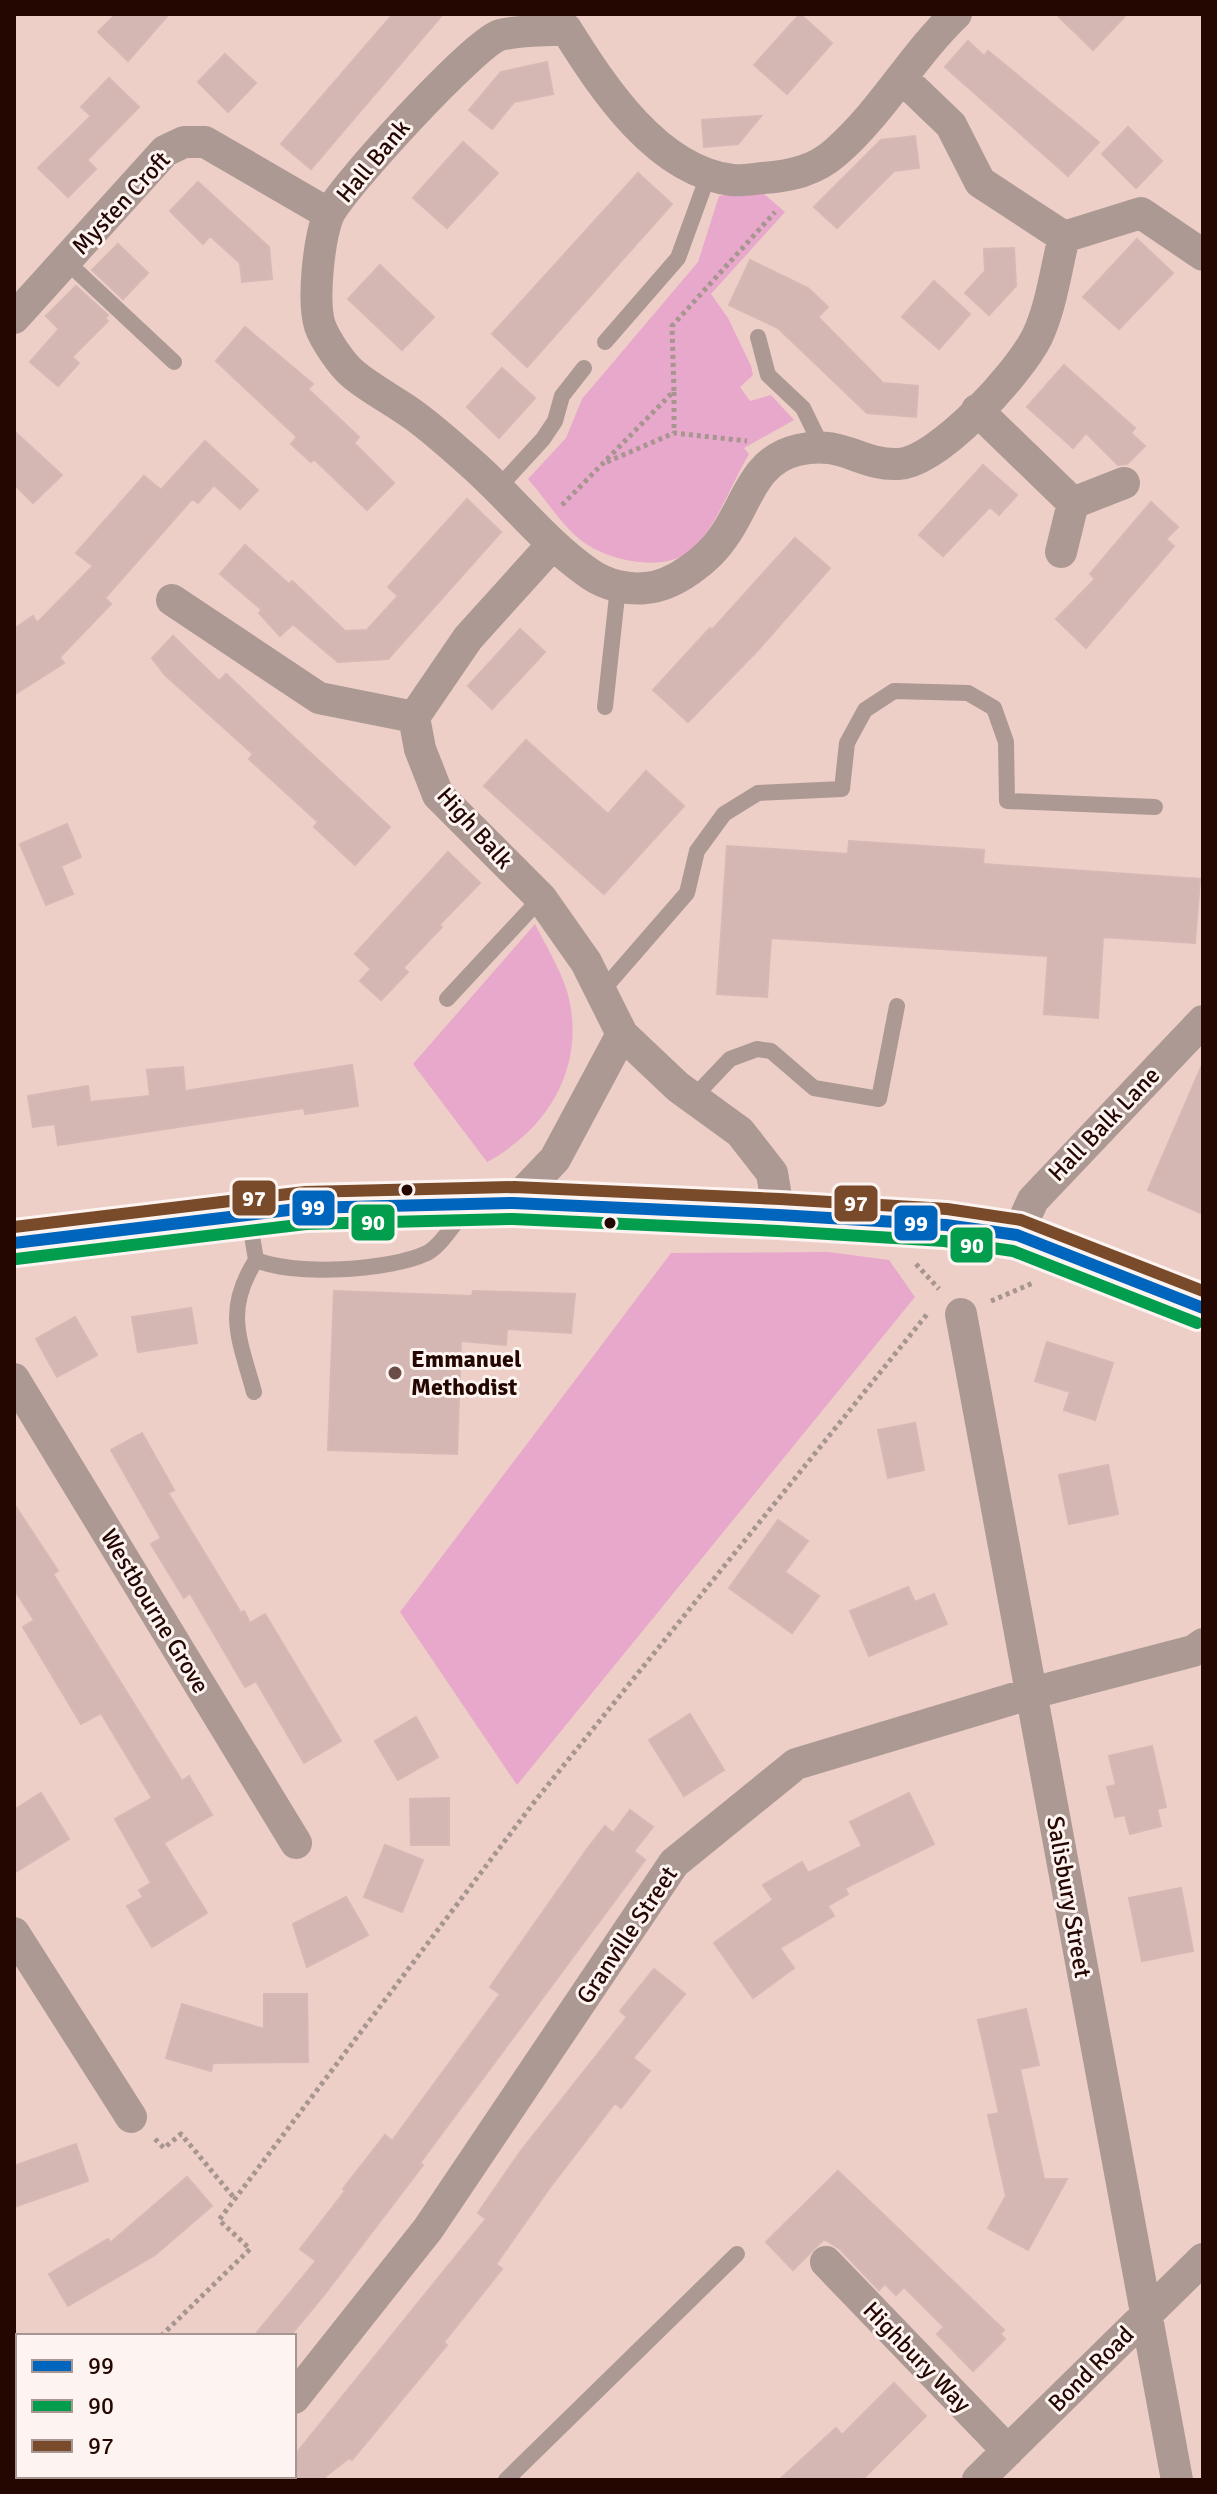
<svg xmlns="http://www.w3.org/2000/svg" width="1217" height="2494" font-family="Signika,sans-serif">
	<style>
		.green { fill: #e8a8cb }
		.building { fill: #d4b6b3; stroke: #d6b8b5; stroke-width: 2 }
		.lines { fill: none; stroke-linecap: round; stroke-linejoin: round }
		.path { stroke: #a79590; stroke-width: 5; stroke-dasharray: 4 4; stroke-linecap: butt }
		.lane { stroke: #ac9993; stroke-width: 16 }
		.street { stroke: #ac9993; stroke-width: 32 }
		.highway { stroke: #ac938c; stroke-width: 44 }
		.bus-1-casing { stroke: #fdf4f1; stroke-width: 18 }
		.bus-2-casing { stroke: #fdf4f1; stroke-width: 18 }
		.bus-3-casing { stroke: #fdf4f1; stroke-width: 18 }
		.bus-1 { stroke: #0065bd; stroke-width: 12 }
		.bus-2 { stroke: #029e4d; stroke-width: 12 }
		.bus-3 { stroke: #7a4b2a; stroke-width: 12 }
		.bus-dot { fill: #250702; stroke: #fdf4f1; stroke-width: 3 }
		.poi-dot { fill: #6b4d47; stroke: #fdf4f1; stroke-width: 3 }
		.labels { text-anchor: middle; stroke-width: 6; stroke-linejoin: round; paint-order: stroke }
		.street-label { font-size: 24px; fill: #250702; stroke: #fdf4f1 }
		.poi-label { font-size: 24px; font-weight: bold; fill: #250702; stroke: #fdf4f1; text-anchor: start }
		.line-badge { stroke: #fdf4f1; stroke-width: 3 }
		.badge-label { font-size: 22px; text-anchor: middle; font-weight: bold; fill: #fff }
	</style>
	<rect width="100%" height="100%" fill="#edcfc7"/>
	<path class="green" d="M 757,188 L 785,212 L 711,294 L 728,318 L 751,366 L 753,375 L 740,387 L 750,401 L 771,395 L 794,420 L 744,448 L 749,454 C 732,483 718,522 696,546 C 669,576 602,561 576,536 C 558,520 544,497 528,479 L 566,438 L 582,399 L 698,262 L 719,196 Z
		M 535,924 C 547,948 565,976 570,1003 C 583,1072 546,1130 487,1162 L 413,1064 Z
		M 828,1252 L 889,1260 L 915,1297 L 517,1785 L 400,1612 L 671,1253 Z"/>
	<path class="building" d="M 116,14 L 169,14 L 128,61 L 98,32 Z
		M 393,14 L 443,14 L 311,169 L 281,144 Z
		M 800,14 L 832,43 L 787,94 L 754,65 Z
		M 1056,14 L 1127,14 L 1093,50 Z
		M 968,41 L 984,56 L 988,51 L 1099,142 L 1068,176 L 945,67 Z
		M 225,54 L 256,83 L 228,112 L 198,82 Z
		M 547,62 L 553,94 L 514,102 L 492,129 L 469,110 L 501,72 Z
		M 109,78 L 139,107 L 87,160 L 96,169 L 68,197 L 38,168 L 91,116 L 81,107 Z
		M 761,116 L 738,144 L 704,147 L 702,120 Z
		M 1128,127 L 1162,161 L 1136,188 L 1102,154 Z
		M 915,136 L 919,168 L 894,171 L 837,228 L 814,207 L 881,140 Z
		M 463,142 L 498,173 L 447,228 L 413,198 Z
		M 638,173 L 672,204 L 527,367 L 492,334 Z
		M 198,182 L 269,247 L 272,279 L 242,282 L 240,263 L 210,236 L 203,244 L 170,211 Z
		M 1137,239 L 1173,273 L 1119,329 L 1083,297 Z
		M 118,244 L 148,273 L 123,299 L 92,270 Z
		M 1014,248 L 1016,286 L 989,315 L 965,293 L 985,271 L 984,249 Z
		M 750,260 L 808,288 L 828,307 L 818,317 L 883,383 L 918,386 L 916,417 L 867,413 L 778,328 L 729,305 Z
		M 380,265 L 434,317 L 402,350 L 348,299 Z
		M 934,281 L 970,314 L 939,349 L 902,317 Z
		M 76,286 L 108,315 L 105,318 L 108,321 L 72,357 L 79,363 L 58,386 L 30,362 L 59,329 L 46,316 Z
		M 245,327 L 313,384 L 308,389 L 359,437 L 354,443 L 394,483 L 367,510 L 314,459 L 311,462 L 291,444 L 297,437 L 216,361 Z
		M 1064,365 L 1135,428 L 1131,433 L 1145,446 L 1127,464 L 1118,465 L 1086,433 L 1073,448 L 1027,407 Z
		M 502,368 L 535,398 L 499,438 L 467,407 Z
		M 14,431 L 62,475 L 33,503 L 14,484 Z
		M 205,441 L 258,490 L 240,509 L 214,485 L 198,503 L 192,499 L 105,598 L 111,604 L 60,657 L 64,663 L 14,695 L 14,629 L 33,616 L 37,623 L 93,566 L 76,553 L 144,476 L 161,490 Z
		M 983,465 L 1017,495 L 999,515 L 990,507 L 943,556 L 919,535 Z
		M 467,499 L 501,532 L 388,659 L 338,662 L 293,624 L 280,636 L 259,613 L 262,610 L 220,574 L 245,545 L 289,584 L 292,581 L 345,631 L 367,630 L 398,596 L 388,587 Z
		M 1151,502 L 1178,527 L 1166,539 L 1174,546 L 1086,648 L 1056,619 L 1095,579 L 1090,574 Z
		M 795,538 L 830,568 L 758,650 L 688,722 L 653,690 L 710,628 L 712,630 Z
		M 520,629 L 545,652 L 492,709 L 468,686 Z
		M 173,636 L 219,681 L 226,674 L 390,827 L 355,865 L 314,827 L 318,822 L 249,759 L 253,754 L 165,675 L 152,658 Z
		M 526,740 L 608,814 L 646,771 L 684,806 L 604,894 L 484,786 Z
		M 67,824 L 81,857 L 61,866 L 73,894 L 46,905 L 20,844 Z
		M 849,841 L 984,850 L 983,864 L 1200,879 L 1195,943 L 1103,937 L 1098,1018 L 1044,1014 L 1048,956 L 771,938 L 767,997 L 717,994 L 727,846 L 848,854 Z
		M 448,852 L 480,883 L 439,925 L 442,927 L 403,968 L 408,972 L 381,1000 L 360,981 L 371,969 L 355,954 Z
		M 1203,1063 L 1203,1214 L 1148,1190 Z
		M 352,1065 L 358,1106 L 305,1114 L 304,1108 L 58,1145 L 55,1124 L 33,1127 L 28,1096 L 88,1086 L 90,1102 L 150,1096 L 147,1070 L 183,1067 L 185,1091 Z
		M 334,1291 L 472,1296 L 473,1291 L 575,1294 L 571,1333 L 507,1329 L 506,1345 L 461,1341 L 457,1454 L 328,1450 Z
		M 191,1308 L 197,1343 L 138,1352 L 132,1317 Z
		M 75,1317 L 97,1355 L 57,1377 L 36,1339 Z
		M 1047,1342 L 1113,1363 L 1095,1420 L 1064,1410 L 1070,1392 L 1035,1381 Z
		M 915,1423 L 924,1470 L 888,1478 L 878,1430 Z
		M 142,1433 L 174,1490 L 168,1493 L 241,1613 L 244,1611 L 250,1623 L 265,1614 L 341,1741 L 304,1763 L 256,1681 L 245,1687 L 190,1593 L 184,1598 L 151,1544 L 161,1538 L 111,1450 Z
		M 1108,1465 L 1118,1514 L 1069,1524 L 1059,1475 Z
		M 14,1504 L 58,1571 L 53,1574 L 182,1781 L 189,1776 L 212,1815 L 164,1843 L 207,1913 L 152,1947 L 127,1906 L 143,1897 L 139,1890 L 151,1883 L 115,1819 L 152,1798 L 101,1713 L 81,1724 L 23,1627 L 34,1620 L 14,1589 Z
		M 778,1520 L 808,1541 L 785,1572 L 819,1596 L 792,1633 L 729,1588 Z
		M 908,1587 L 915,1602 L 934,1594 L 947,1624 L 869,1656 L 850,1611 Z
		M 690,1714 L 724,1770 L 684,1796 L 649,1740 Z
		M 416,1717 L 438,1757 L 398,1780 L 375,1741 Z
		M 1152,1746 L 1166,1807 L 1157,1809 L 1161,1826 L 1130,1834 L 1125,1815 L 1115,1817 L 1107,1787 L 1116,1785 L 1109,1756 Z
		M 41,1793 L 69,1839 L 14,1873 L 14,1810 Z
		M 909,1793 L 934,1844 L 845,1888 L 848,1894 L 828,1906 L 834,1916 L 780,1948 L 794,1968 L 753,1998 L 714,1943 L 773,1900 L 763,1885 L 802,1862 L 808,1873 L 862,1846 L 850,1822 Z
		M 449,1798 L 449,1845 L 411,1845 L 410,1799 Z
		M 630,1810 L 653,1827 L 634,1851 L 645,1860 L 420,2163 L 423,2165 L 324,2295 L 290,2336 L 254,2336 L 316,2261 L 300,2249 L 345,2191 L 343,2189 L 385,2135 L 392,2141 L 500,1994 L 490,1987 L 587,1849 L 605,1826 L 613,1833 Z
		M 385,1845 L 423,1860 L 402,1912 L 364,1897 Z
		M 1181,1888 L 1193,1951 L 1142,1961 L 1129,1898 Z
		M 346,1897 L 368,1935 L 307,1967 L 293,1924 Z
		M 654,1969 L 685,1994 L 633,2058 L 650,2071 L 621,2108 L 615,2103 L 551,2186 L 496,2264 L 502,2269 L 444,2342 L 447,2345 L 352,2460 L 349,2458 L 321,2480 L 294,2480 L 294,2456 L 486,2219 L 478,2213 L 520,2152 L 627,2017 L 620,2011 Z
		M 264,1994 L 307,1994 L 308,2062 L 213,2063 L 211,2071 L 166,2058 L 182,2004 L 264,2029 Z
		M 1026,2009 L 1039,2065 L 1020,2069 L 1044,2179 L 1067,2179 L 1028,2250 L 988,2228 L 1006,2196 L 988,2115 L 999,2113 L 978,2020 Z
		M 76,2144 L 88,2181 L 14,2207 L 14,2166 Z
		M 838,2171 L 1004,2330 L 1000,2334 L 1005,2339 L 973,2371 L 937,2334 L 944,2327 L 904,2287 L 896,2295 L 885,2284 L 879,2290 L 840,2249 L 824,2239 L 793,2270 L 766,2242 Z
		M 187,2177 L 212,2206 L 155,2255 L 68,2306 L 49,2274 L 108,2239 L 110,2243 Z
		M 894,2383 L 926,2416 L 862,2480 L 779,2480 L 836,2428 L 842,2435 Z"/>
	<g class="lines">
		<path class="path" d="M 674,392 L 674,433
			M 607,462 L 674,433 L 747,441
			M 562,505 L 674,391 L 672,326 L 775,212
			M 916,1264 L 939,1289
			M 991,1301 L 1033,1283
			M 155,2139 L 164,2148 L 181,2134 L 235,2199
			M 161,2336 L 250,2249 L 219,2220 L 535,1801 L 928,1313
			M 14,2420 L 18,2418"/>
		<path class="lane" d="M 66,261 L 174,362
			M 758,337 L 768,375 L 803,408 L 821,445
			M 605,342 L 678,258 L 709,173
			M 498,488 L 543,439 L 555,421 L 562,396 L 584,368
			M 605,707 L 618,587
			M 601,992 L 687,893 L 697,851 L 724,814 L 758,793 L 842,789 L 847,743 L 865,710 L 894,691 L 968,693 L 994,708 L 1006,742 L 1007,801 L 1155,807
			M 447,999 L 541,898
			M 693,1098 L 730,1059 L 757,1049 L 771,1051 L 814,1088 L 879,1099 L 897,1006
			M 249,1218 L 256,1260 C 295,1276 389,1271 427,1253 C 441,1246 454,1223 465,1211
			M 254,1392 C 239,1338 224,1310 256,1260
			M 506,2480 L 737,2254"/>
		<path class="street" d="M 566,29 C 546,31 520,30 500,35 C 474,43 339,190 328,216 C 319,240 312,301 320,326 C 325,340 342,365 353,374 C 372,390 395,401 415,416 C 434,430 453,447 471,463 C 512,499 545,543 590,574 C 606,585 627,590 646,588 C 674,586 709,559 724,536 C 747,504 753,460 798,450 C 842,439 861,466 898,464 C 939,462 1019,373 1037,337 C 1051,308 1056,269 1064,237
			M 566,29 C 603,88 657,171 732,180 C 742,181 753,179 763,178 C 790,176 815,171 836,152 C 882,112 912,56 956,14
			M 903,79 L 951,125 L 980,182 L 1064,237
			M 1064,237 L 1141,213 L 1203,255
			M 14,318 L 165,151 L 184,142 L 205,142 L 329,214
			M 977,410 L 1073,503 L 1124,483
			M 552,545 L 468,638 L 414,717 L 420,749 L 438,795 L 541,898 L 586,962 L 622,1034 L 678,1087 L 740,1132 L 772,1173 L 779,1215
			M 1061,552 L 1073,503
			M 172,600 L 319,698 L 414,717
			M 513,1203 L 555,1159 L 622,1034
			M 1017,1235 L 1033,1200 L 1203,1021
			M 961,1314 L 1177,2480
			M 14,1379 L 296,1843
			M 14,1933 L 131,2117
			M 826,2262 L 1008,2451
			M 294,2398 L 428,2229 L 674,1863 L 796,1764 L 1032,1693 L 1193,1651 L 1203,1644
			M 178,2480 L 185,2476
			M 978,2480 L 1203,2259"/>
		<path class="highway" d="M 14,1243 L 305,1208 L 513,1203 L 779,1215 L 946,1225 L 1017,1235 L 1203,1308"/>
		<defs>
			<path id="bus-1" d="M 14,1243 L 305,1208 L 513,1203 L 779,1215 L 946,1225 L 1017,1235 L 1203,1308"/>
			<path id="bus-2" d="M 16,1259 L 306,1224 L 513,1219 L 778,1231 L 944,1241 L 1013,1251 L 1197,1323"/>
			<path id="bus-3" d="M 14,1227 L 305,1192 L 514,1187 L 780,1199 L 947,1209 L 1021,1220 L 1203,1291"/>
		</defs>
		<use href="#bus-1" class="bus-1-casing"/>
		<use href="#bus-2" class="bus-2-casing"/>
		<use href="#bus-3" class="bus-3-casing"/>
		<use href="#bus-1" class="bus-1"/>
		<use href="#bus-2" class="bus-2"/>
		<use href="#bus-3" class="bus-3"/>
	</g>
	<g class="bus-dot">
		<circle cx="407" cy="1190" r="7"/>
		<circle cx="610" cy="1223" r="7"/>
	</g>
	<circle class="poi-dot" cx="395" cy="1373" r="8"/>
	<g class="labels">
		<g class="street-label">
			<text transform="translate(373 161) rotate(-50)" y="8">Hall Bank</text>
			<text transform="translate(121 203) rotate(-47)" y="8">Mysten Croft</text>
			<text transform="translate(475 828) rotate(48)" y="8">High Balk</text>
			<text transform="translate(1104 1124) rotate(-46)" y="8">Hall Balk Lane</text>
			<text transform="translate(155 1611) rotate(59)" y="8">Westbourne Grove</text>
			<text transform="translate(1069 1897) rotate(80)" y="8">Salisbury Street</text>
			<text transform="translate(627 1935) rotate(-56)" y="8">Granville Street</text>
			<text transform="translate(917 2357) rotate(46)" y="8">Highbury Way</text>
			<text transform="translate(1091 2369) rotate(-45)" y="8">Bond Road</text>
		</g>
		<g class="poi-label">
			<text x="411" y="1367">Emmanuel<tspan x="411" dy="28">Methodist</tspan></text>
		</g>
	</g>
	<g class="line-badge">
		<rect x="231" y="1179" width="46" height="38" rx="8" fill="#7a4b2a"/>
		<rect x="833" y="1184" width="46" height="39" rx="8" fill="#7a4b2a"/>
		<rect x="291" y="1189" width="45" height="38" rx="8" fill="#0065bd"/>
		<rect x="350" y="1203" width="46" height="39" rx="8" fill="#029e4d"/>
		<rect x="893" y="1204" width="46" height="38" rx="8" fill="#0065bd"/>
		<rect x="949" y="1226" width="45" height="38" rx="8" fill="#029e4d"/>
	</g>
	<g class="badge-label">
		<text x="254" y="1206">97</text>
		<text x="856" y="1211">97</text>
		<text x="313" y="1215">99</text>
		<text x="373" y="1230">90</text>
		<text x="916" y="1231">99</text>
		<text x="972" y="1253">90</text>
	</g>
	<rect width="1217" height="2494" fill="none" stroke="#250702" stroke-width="32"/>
	<rect x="16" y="2334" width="280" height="144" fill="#fdf4f1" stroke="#a79591" stroke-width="2"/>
	<rect x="32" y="2360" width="40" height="12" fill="#0065bd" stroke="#a79591" stroke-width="2"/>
	<text x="88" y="2374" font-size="24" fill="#250702">99</text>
	<rect x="32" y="2400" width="40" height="12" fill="#029e4d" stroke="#a79591" stroke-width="2"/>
	<text x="88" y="2414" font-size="24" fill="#250702">90</text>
	<rect x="32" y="2440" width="40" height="12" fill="#7a4b2a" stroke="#a79591" stroke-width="2"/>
	<text x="88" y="2454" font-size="24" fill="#250702">97</text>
</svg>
